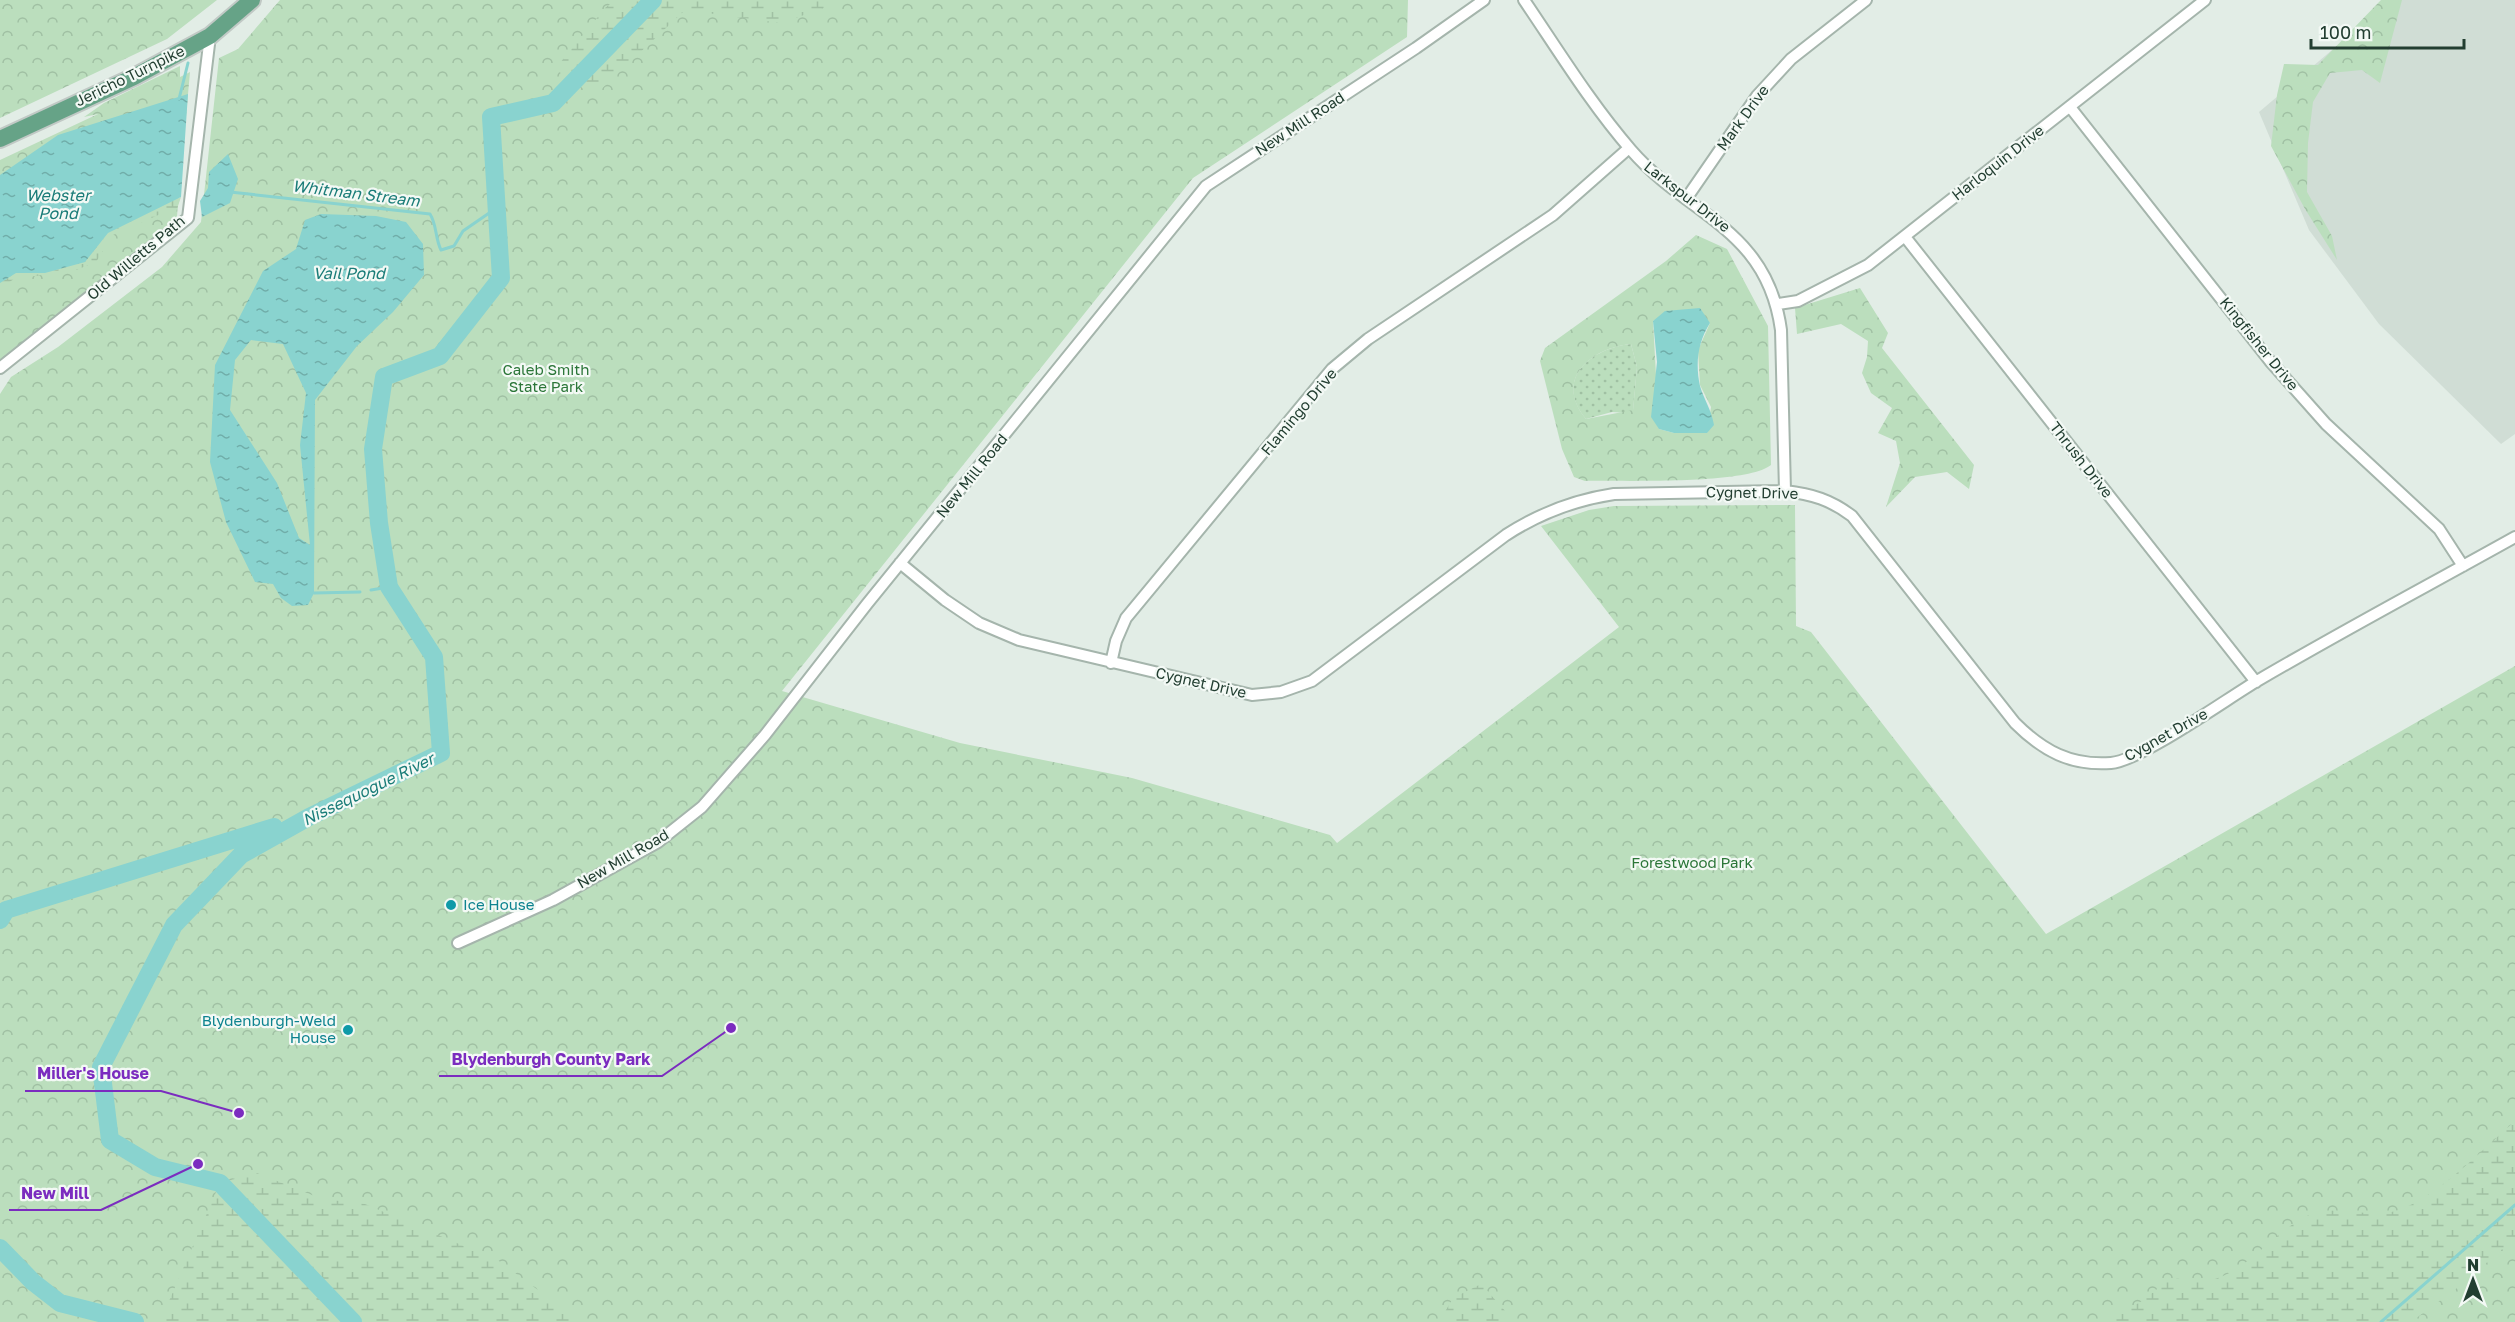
<svg xmlns="http://www.w3.org/2000/svg" width="2515" height="1322" font-family="'Golos Text',sans-serif">
	<style>
		.built { fill: #d0ddd5 }
		.grass { fill: url(#grass-dots) }
		.forest { fill: url(#forest-crowns); fill-rule: evenodd }
		.wetland { fill: url(#wetland-marsh) }
		.water { fill: url(#water-ripples); fill-rule: evenodd }
		.lines { fill: none; stroke-linecap: round; stroke-linejoin: round }
		.stream { stroke: #89d3cf; stroke-width: 3 }
		.river { stroke: #89d3cf; stroke-width: 18 }
		.minor-casing { stroke: #a5b5ac; stroke-width: 14 }
		.primary-casing { stroke: #c1c9c5; stroke-width: 20 }
		.minor { stroke: #fff; stroke-width: 10 }
		.primary { stroke: #66a387; stroke-width: 16 }
		.culture-dot { fill: #0f9aa8; stroke: #f3f9f5; stroke-width: 2 }
		.labels { text-anchor: middle; stroke-width: 4.5; stroke-linejoin: round; paint-order: stroke }
		.street-label { font-size: 15px; fill: #223e31; stroke: #f3f9f5 }
		.park-label { font-size: 15px; fill: #2b7638; stroke: #f3f9f5 }
		.culture-label { font-size: 15px; fill: #0d838f; stroke: #f3f9f5; text-anchor: start }
		.water-label { font-size: 16px; font-style: italic; fill: #1a7c78; stroke: #f3f9f5 }
		.leader { fill: none; stroke: #7b2cbf; stroke-width: 2 }
		.callout-dot { fill: #7b2cbf; stroke: #f3f9f5; stroke-width: 2 }
		.callout-label { font-size: 16px; text-anchor: middle; font-weight: bold; fill: #7b2cbf; stroke: #f3f9f5; stroke-width: 4.5; stroke-linejoin: round; paint-order: stroke }
	</style>
	<defs>
		<pattern id="grass-dots" width="8" height="8" patternUnits="userSpaceOnUse" patternTransform="scale(1.5)"><rect width="8" height="8" fill="#bbdebd"/><path d="M2 2h.1M6 6h.1" fill="none" stroke="#a0c0a3" stroke-width="1.8" stroke-linecap="round"/></pattern>
		<pattern id="forest-crowns" width="20" height="18" patternUnits="userSpaceOnUse" patternTransform="scale(1.5)"><rect width="20" height="18" fill="#bbdebd"/><path d="M2 6a3 3 0 1 1 6 0M12 15a3 3 0 1 1 6 0" fill="none" stroke="#a0c0a3"/></pattern>
		<pattern id="wetland-marsh" width="20" height="14" patternUnits="userSpaceOnUse" patternTransform="scale(1.5)"><rect width="20" height="14" fill="#bbdebd"/><path d="M1 5h8M5 5V1M11 12h8M15 12V8" fill="none" stroke="#a0c0a3"/></pattern>
		<pattern id="water-ripples" width="26" height="14" patternUnits="userSpaceOnUse" patternTransform="scale(1.5)"><rect width="26" height="14" fill="#89d3cf"/><path d="M2 4q2-2 4 0t4 0M15 11q2-2 4 0t4 0" fill="none" stroke="#70ada9"/></pattern>
	</defs>
	<rect width="100%" height="100%" fill="#e2ede6"/>
	<path class="built" d="M 2391,0 L 2515,0 L 2515,434 L 2501,444 L 2379,324 L 2309,230 L 2259,112 Z"/>
	<path class="grass" d="M 1631,344 L 1637,367 L 1633,411 L 1627,413 L 1612,412 L 1586,419 C 1553,379 1591,348 1631,344 Z"/>
	<path class="forest" d="M 0,0 L 217,0 L 167,39 L 0,118 Z
		M 280,0 L 1408,0 L 1407,37 L 1193,178 L 782,691 L 960,743 L 1132,778 L 1330,835 L 1337,843 L 1619,627 L 1541,526 L 1589,510 L 1614,506 L 1795,505 L 1796,626 L 1811,632 L 2046,934 L 2515,666 L 2515,1322 L 0,1322 L 0,394 L 11,377 L 58,347 L 162,267 L 201,222 L 219,58 L 238,49 Z
		M 2381,0 L 2402,0 L 2380,83 L 2362,70 L 2330,73 L 2313,102 L 2308,143 L 2307,192 L 2332,236 L 2337,260 L 2305,209 L 2271,146 L 2277,95 L 2284,64 L 2318,65 Z
		M 180,66 L 180,77 L 190,72 L 177,216 L 150,247 L 0,363 L 0,160 L 98,114 L 84,117 L 104,103 Z
		M 1696,235 L 1727,249 L 1768,326 L 1771,465 C 1746,485 1623,480 1585,481 L 1574,477 L 1562,449 L 1540,361 L 1545,348 L 1666,261 ZM 1679,310 L 1689,311 L 1710,323 L 1698,350 L 1700,385 L 1711,407 L 1707,433 L 1674,433 L 1659,429 L 1653,321 ZM 1631,344 L 1637,367 L 1633,410 L 1586,419 C 1553,379 1591,348 1631,344 Z
		M 1860,288 L 1888,333 L 1882,348 L 1974,465 L 1969,489 L 1947,472 L 1915,477 L 1886,507 L 1900,463 L 1896,441 L 1878,433 L 1892,408 L 1871,393 L 1862,373 L 1867,357 L 1868,341 L 1841,324 L 1797,334 L 1795,308 Z"/>
	<path class="wetland" d="M 616,0 L 847,0 L 781,23 L 685,10 L 594,96 L 555,69 L 606,7 Z
		M 181,197 L 175,215 L 165,212 L 113,235 L 96,262 L 76,270 L 14,279 L 0,288 L 0,283 L 16,273 L 45,273 L 85,262 L 108,233 Z
		M 2515,1121 L 2515,1238 L 2461,1285 L 2411,1322 L 2103,1322 L 2142,1301 L 2171,1278 C 2182,1279 2196,1282 2207,1281 C 2245,1274 2270,1235 2305,1217 C 2330,1204 2360,1216 2386,1213 C 2426,1209 2484,1148 2515,1121 Z
		M 257,1173 L 322,1199 L 365,1204 L 499,1261 L 581,1322 L 160,1322 L 220,1183 Z
		M 1481,1284 L 1515,1322 L 1439,1322 L 1453,1298 Z"/>
	<path class="water" d="M 188,94 L 181,197 L 108,233 L 85,262 L 45,273 L 16,273 L 0,283 L 0,175 L 58,135 Z
		M 228,154 L 238,179 L 230,203 L 202,217 L 200,201 L 208,188 L 209,172 Z
		M 321,214 L 376,216 L 406,222 L 423,244 L 424,275 L 393,312 L 357,346 L 315,400 L 314,593 L 308,605 L 292,606 L 281,598 L 273,584 L 255,582 L 226,522 L 210,462 L 215,365 L 263,271 L 296,249 L 305,220 ZM 251,340 L 283,344 L 306,393 L 300,445 L 310,545 L 299,538 L 277,483 L 230,410 L 235,360 Z
		M 1700,308 L 1710,323 C 1698,342 1695,363 1700,386 C 1704,400 1711,408 1714,425 L 1707,433 L 1674,433 L 1659,429 L 1651,417 L 1657,362 L 1653,321 L 1665,311 Z"/>
	<g class="lines">
		<path class="stream" d="M 179,99 L 188,63
			M 230,192 L 430,214 C 437,225 435,238 441,250 L 454,246 L 463,231 L 495,209
			M 371,590 L 389,587
			M 314,593 L 360,592
			M 2381,1322 L 2515,1205"/>
		<path class="river" d="M 0,920 L 6,910 L 274,827
			M 0,1248 L 33,1282 L 60,1303 L 135,1322
			M 353,1322 L 220,1183 L 155,1167 L 110,1140 L 101,1067 L 174,925 L 241,855 L 309,817 L 441,753 L 434,657 L 389,587 L 379,523 L 373,449 L 384,377 L 440,356 L 501,278 L 491,117 L 553,103 L 653,0"/>
		<defs>
			<path id="minor" d="M 1524,0 C 1558,50 1591,104 1631,150 C 1689,217 1767,228 1781,330 L 1785,491
				M 2070,107 L 2270,361 L 2326,424 L 2439,529 L 2463,566
				M 1686,199 L 1757,96 L 1791,59 L 1866,0
				M 1906,238 L 2256,682
				M 1778,304 L 1798,301 L 1868,265 L 2205,0
				M 0,368 L 188,218 L 210,36
				M 900,563 L 945,600 L 979,623 L 1019,640 L 1252,695 L 1281,692 L 1312,681 L 1506,535 C 1540,513 1574,500 1614,494 L 1785,491 C 1812,494 1831,500 1852,516 L 2015,723 C 2043,751 2071,766 2111,763 C 2140,761 2228,698 2257,681 C 2342,631 2429,585 2515,537
				M 1111,663 L 1116,641 L 1126,618 L 1332,369 L 1368,339 L 1553,215 L 1629,148
				M 458,943 L 553,900 L 658,842 L 702,807 L 765,735 L 867,604 L 1206,186 L 1416,48 L 1484,0"/>
			<path id="primary" d="M 0,139 L 134,77 L 210,36 L 252,0"/>
		</defs>
		<use href="#minor" class="minor-casing"/>
		<use href="#primary" class="primary-casing"/>
		<use href="#minor" class="minor"/>
		<use href="#primary" class="primary"/>
	</g>
	<g class="culture-dot">
		<circle cx="451" cy="905" r="6"/>
		<circle cx="348" cy="1030" r="6"/>
	</g>
	<g class="labels">
		<g class="street-label">
			<text transform="translate(130 76) rotate(-26)" y="5">Jericho Turnpike</text>
			<text transform="translate(1743 118) rotate(-54)" y="5">Mark Drive</text>
			<text transform="translate(1300 124) rotate(-33)" y="5">New Mill Road</text>
			<text transform="translate(1998 163) rotate(-38)" y="5">Harloquin Drive</text>
			<text transform="translate(1687 197) rotate(38)" y="5">Larkspur Drive</text>
			<text transform="translate(136 258) rotate(-40)" y="5">Old Willetts Path</text>
			<text transform="translate(2259 344) rotate(51)" y="5">Kingfisher Drive</text>
			<text transform="translate(1299 412) rotate(-50)" y="5">Flamingo Drive</text>
			<text transform="translate(2081 460) rotate(52)" y="5">Thrush Drive</text>
			<text transform="translate(972 476) rotate(-51)" y="5">New Mill Road</text>
			<text transform="translate(1752 493) rotate(1)" y="5">Cygnet Drive</text>
			<text transform="translate(1201 683) rotate(13)" y="5">Cygnet Drive</text>
			<text transform="translate(2166 735) rotate(-29)" y="5">Cygnet Drive</text>
			<text transform="translate(623 859) rotate(-30)" y="5">New Mill Road</text>
		</g>
		<g class="park-label">
			<text x="546" y="375">Caleb Smith<tspan x="546" dy="17">State Park</tspan></text>
			<text x="1692" y="868">Forestwood Park</text>
		</g>
		<g class="culture-label">
			<text x="463" y="910">Ice House</text>
			<text x="336" y="1026" text-anchor="end">Blydenburgh-Weld<tspan x="336" dy="17">House</tspan></text>
		</g>
		<g class="water-label">
			<text transform="translate(356 193) rotate(7)" y="6">Whitman Stream</text>
			<text x="58" y="201">Webster<tspan x="58" dy="18">Pond</tspan></text>
			<text x="349" y="279">Vail Pond</text>
			<text transform="translate(368 789) rotate(-26)" y="6">Nissequogue River</text>
		</g>
	</g>
	<path class="leader" d="M731 1028L662 1076H439M239 1113L161 1091H25M198 1164L101 1210H9"/>
	<g class="callout-dot">
		<circle cx="731" cy="1028" r="6"/>
		<circle cx="239" cy="1113" r="6"/>
		<circle cx="198" cy="1164" r="6"/>
	</g>
	<g class="callout-label">
		<text x="551" y="1065">Blydenburgh County Park</text>
		<text x="93" y="1079">Miller's House</text>
		<text x="55" y="1199">New Mill</text>
	</g>
	<g transform="translate(2473 1280)" stroke="#f3f9f5" stroke-width="4.5" paint-order="stroke">
	<path d="M0-4.5L10 22L0 15L-10 22Z" fill="#223e31"/>
	<text y="-9" font-size="16" font-weight="bold" text-anchor="middle" fill="#223e31">N</text>
	</g>
	<path d="M2311 39v9h153v-9" fill="none" stroke="#223e31" stroke-width="3"/>
	<text x="2320" y="39" font-size="18" fill="#223e31" stroke="#f3f9f5" stroke-width="4.5" paint-order="stroke">100 m</text>
</svg>
